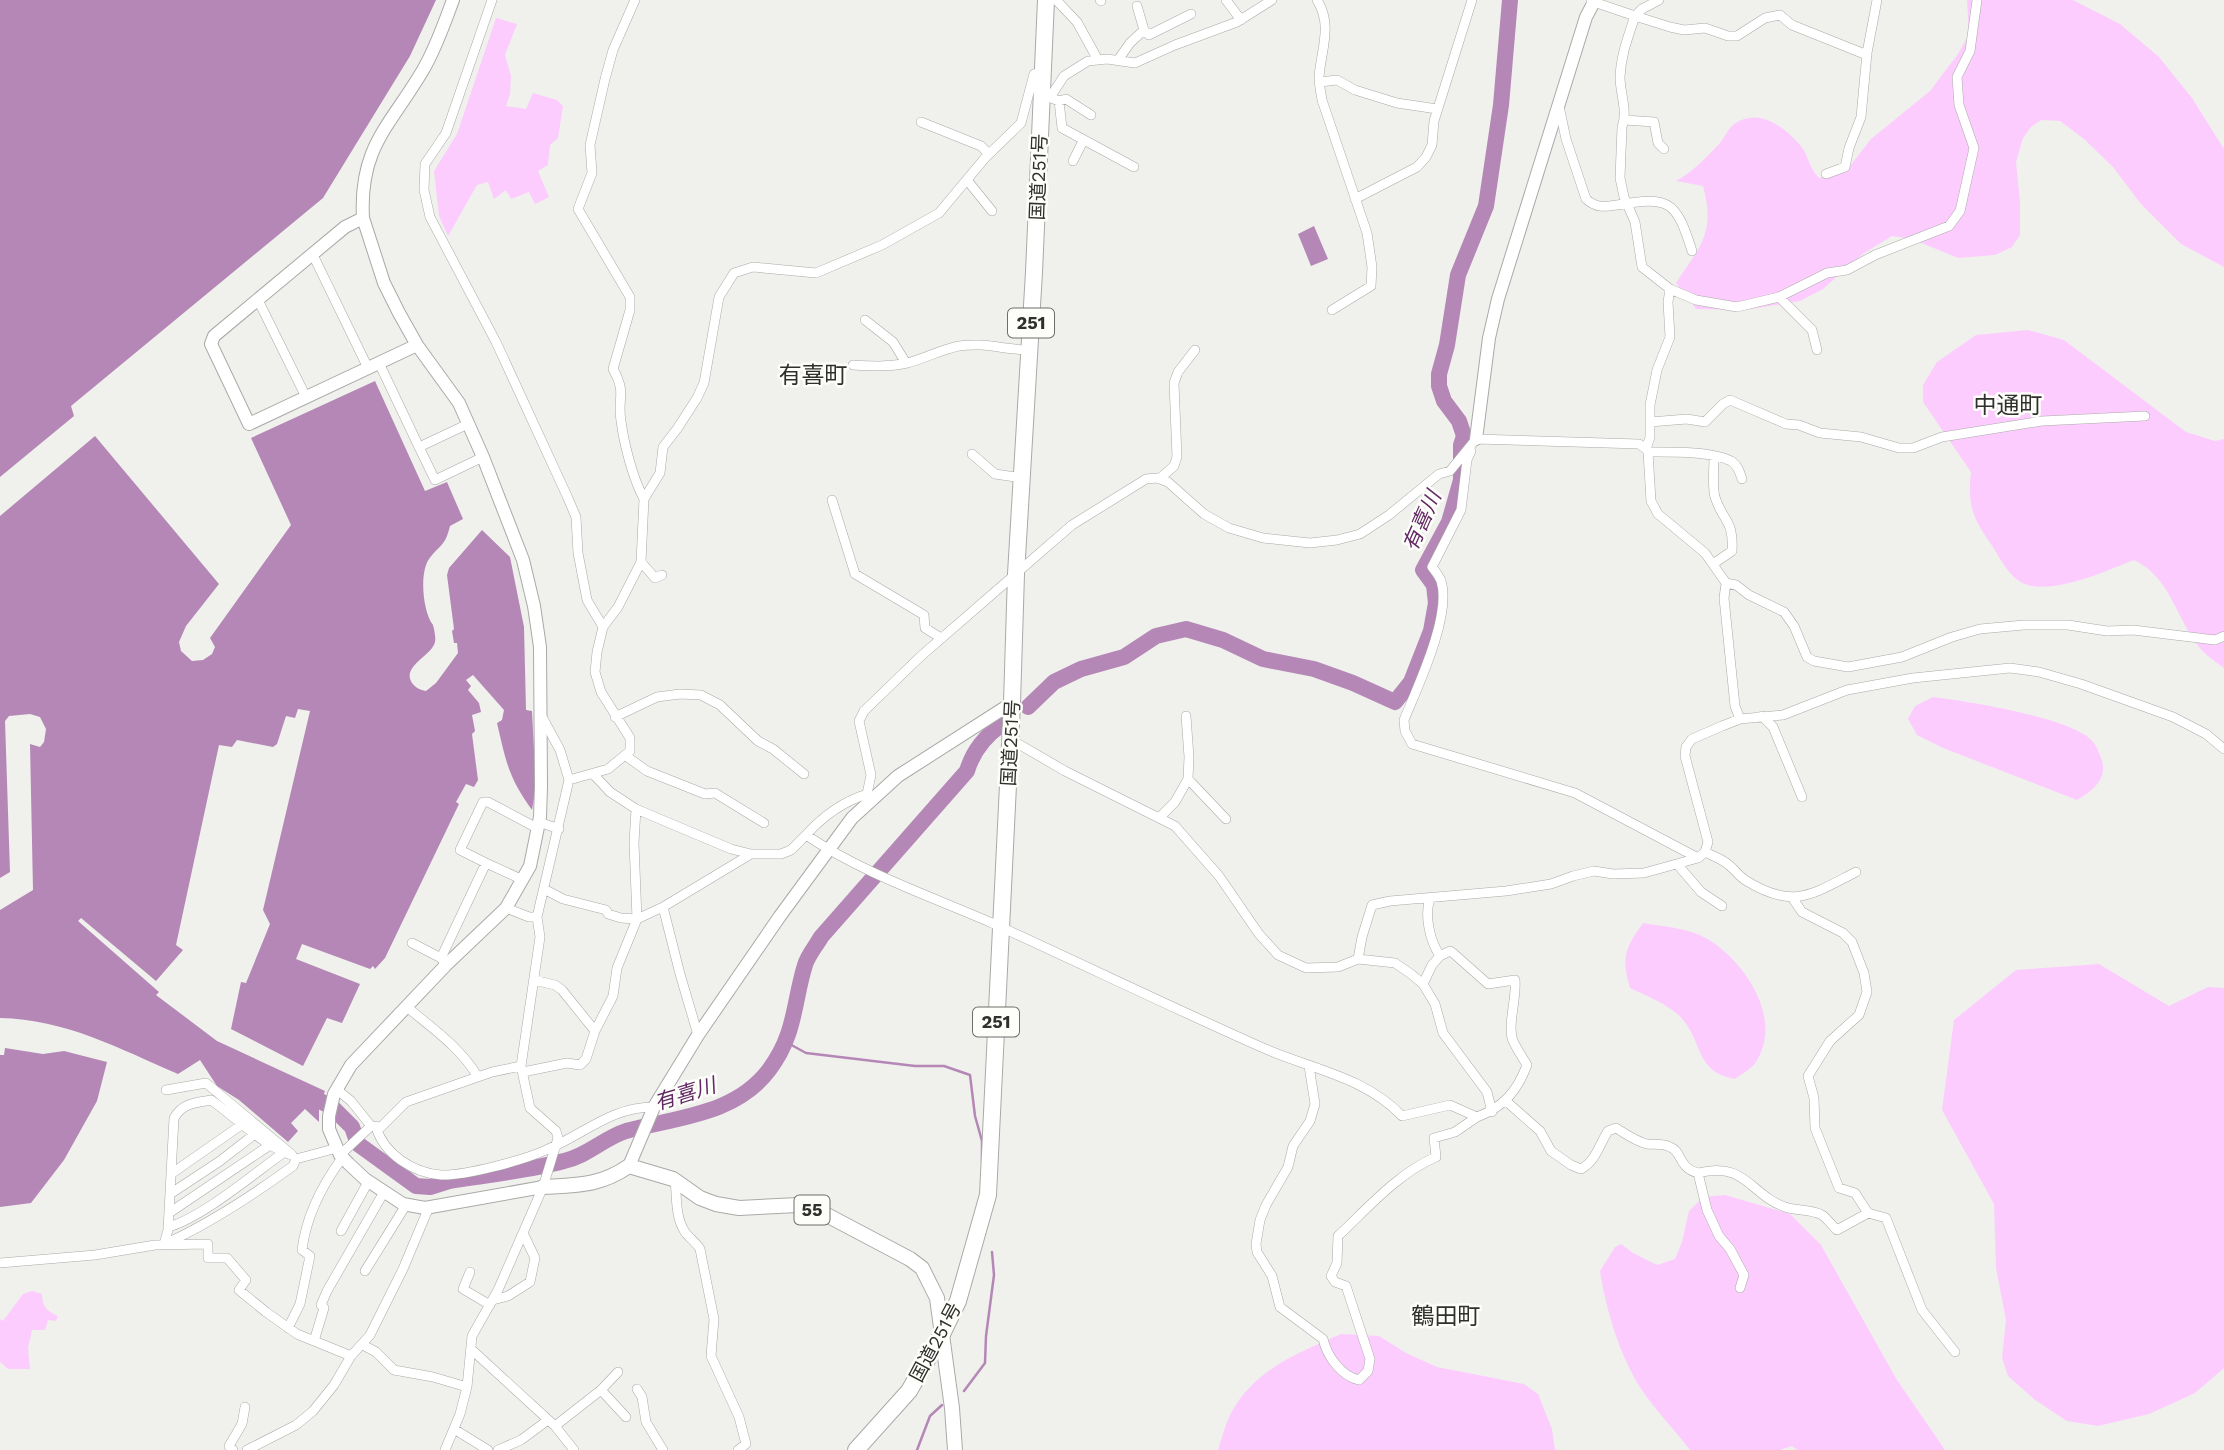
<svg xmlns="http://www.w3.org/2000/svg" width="2224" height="1450" font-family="'Work Sans','Noto Sans JP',sans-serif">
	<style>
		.green { fill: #fdccfe }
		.water { fill: #b587b6 }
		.pier { fill: #f0f1ed }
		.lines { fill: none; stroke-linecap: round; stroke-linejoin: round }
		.stream { stroke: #b587b6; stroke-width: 2.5 }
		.river { stroke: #b587b6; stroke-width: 16 }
		.street-casing { stroke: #a9aaa7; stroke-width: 10 }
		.secondary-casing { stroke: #a9aaa7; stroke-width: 14 }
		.primary-casing { stroke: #a9aaa7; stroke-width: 16 }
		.highway-casing { stroke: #a9aaa7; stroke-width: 18 }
		.street { stroke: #fff; stroke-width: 9 }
		.secondary { stroke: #fff; stroke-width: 12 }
		.primary { stroke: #fff; stroke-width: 14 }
		.highway { stroke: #fff; stroke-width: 16 }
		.labels { text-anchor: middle; stroke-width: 5; stroke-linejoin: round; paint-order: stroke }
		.shield { fill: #fdfefa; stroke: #6d6e6b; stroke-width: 2 }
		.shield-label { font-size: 18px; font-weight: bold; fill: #2f302e }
		.street-label { font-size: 19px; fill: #2f302e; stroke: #fdfefa }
		.water-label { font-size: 21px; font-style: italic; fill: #622965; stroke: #fdfefa }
		.quarter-label { font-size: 23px; fill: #2f302e; stroke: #fdfefa }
	</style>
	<rect width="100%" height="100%" fill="#f0f1ed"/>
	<path class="green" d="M 1967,0 L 2073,0 L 2120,24 L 2159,57 L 2192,98 L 2224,149 L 2224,267 L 2181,244 L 2140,203 L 2113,167 L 2084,139 L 2060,121 L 2041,120 L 2031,127 L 2023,138 L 2016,162 L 2020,201 L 2020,235 L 2012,247 L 1995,255 L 1958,258 L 1912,239 L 1892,236 L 1864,253 L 1823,289 L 1800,301 L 1746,310 L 1696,309 L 1676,283 C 1700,246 1716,233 1703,186 L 1676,181 C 1692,172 1704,160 1717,146 C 1724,140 1727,129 1734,124 C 1759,107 1783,126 1800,145 C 1809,155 1808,167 1819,178 L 1846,171 L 1871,139 L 1930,91 L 1958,54 L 1969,34 Z
		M 496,18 L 517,24 L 505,55 L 511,76 L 510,94 L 506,106 L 526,109 L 533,93 L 557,100 L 563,106 L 558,138 L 550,145 L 548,165 L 538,171 L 549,197 L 535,204 L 529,192 L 511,199 L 506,190 L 494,199 L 488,182 L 477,185 L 448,236 L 439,216 L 434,171 L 457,134 Z
		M 2028,330 L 2064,340 L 2186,432 L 2215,441 L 2224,439 L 2224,668 C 2216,662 2205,655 2199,647 C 2176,618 2170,577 2134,560 C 2107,570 2041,602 2015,578 C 2006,570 1999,557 1993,547 C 1973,519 1967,506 1971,472 L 1923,402 L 1923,385 L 1937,362 L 1976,335 Z
		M 1933,697 C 1965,701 2077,718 2094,743 C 2097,747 2099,753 2101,758 C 2109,778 2093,791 2077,800 L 1943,748 L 1917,735 L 1908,719 L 1915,706 Z
		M 1643,923 C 1666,927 1691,928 1711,941 C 1747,965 1783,1020 1756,1062 C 1752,1068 1742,1074 1735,1079 C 1691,1071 1705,1036 1675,1012 C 1662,1002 1645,995 1630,988 C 1621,958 1625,948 1643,923 Z
		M 2099,964 L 2169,1006 L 2208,987 L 2224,988 L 2224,1368 L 2195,1393 L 2149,1414 L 2098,1426 L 2067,1421 L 2035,1400 L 2008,1376 L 2002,1358 L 2006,1320 L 1996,1268 L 1994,1204 L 1942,1110 L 1954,1020 L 2016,970 Z
		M 1725,1195 L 1790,1214 L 1821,1245 L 1897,1380 L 1945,1450 L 1797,1450 L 1792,1446 L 1780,1450 L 1690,1450 C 1675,1430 1656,1411 1642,1390 C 1621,1360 1605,1307 1600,1271 L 1615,1247 L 1621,1244 L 1633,1253 L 1657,1265 L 1675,1259 L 1682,1242 L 1689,1211 L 1703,1197 Z
		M 32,1291 L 42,1294 C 43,1308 46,1310 58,1316 L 56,1321 L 48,1320 L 45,1330 L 32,1330 L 28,1348 L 30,1369 L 8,1369 L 0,1362 L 0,1319 L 3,1321 L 23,1294 Z
		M 1341,1334 L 1379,1336 L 1406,1353 L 1437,1367 L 1524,1384 L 1538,1394 L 1552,1429 L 1555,1450 L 1218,1450 C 1222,1438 1225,1425 1231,1413 C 1255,1369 1298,1353 1341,1334 Z"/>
	<path class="water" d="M 0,0 L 436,0 L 410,56 L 323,198 L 71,406 L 74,416 L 0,477 Z
		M 1314,226 L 1328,259 L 1311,266 L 1298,234 Z
		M 375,381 L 425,491 L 447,482 L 463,519 L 450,526 C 445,547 440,544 429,559 C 419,573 423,613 433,625 C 434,629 436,637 435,642 C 432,656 401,666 412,683 C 416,688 420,690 426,691 L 436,683 L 458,653 L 457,643 L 454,643 L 452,631 L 454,629 L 447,575 L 449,568 L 482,530 L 510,557 L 524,627 L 526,710 L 532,711 L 536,787 L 532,810 C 508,777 506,761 497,723 L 502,720 L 504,710 L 473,675 L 466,680 L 471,686 L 468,690 L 479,703 L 481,712 L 472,715 L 475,731 L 472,734 L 478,780 L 474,787 L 466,784 L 456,802 L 459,804 L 385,958 L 375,969 L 373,966 L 370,969 L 302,944 L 296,959 L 360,984 L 342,1023 L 327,1018 L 303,1066 L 231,1029 L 241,982 L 246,983 L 270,924 L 263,910 L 310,711 L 298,709 L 295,718 L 286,716 L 277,744 L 273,747 L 237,740 L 232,747 L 219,745 L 176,945 L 183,950 L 156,981 L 81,918 L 78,921 L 159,992 L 156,995 L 217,1041 L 325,1091 L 319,1107 L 319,1122 L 305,1109 L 291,1123 L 298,1131 L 288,1142 L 239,1100 L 217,1086 L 200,1060 L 178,1074 C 120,1049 65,1019 0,1018 L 0,516 L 95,436 L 219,584 L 186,626 L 179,642 L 181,651 L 192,661 L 203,660 L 212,654 L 215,647 L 210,638 L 291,525 L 251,438 Z
		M 5,1048 L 43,1054 L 64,1051 L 107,1062 L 97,1101 L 64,1160 L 31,1203 L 0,1207 L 0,1055 L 4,1055 Z"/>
	<path class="pier" d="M 30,714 L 40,717 L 46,729 L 44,742 L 40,747 L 30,744 L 33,890 L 0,910 L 0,878 L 10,872 L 5,721 L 9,716 Z"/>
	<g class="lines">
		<path class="stream" d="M 786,1042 L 806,1053 L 915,1066 L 944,1066 L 970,1075 L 975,1116 L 982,1141 L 982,1161
			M 964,1391 L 985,1363 L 986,1336 L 994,1275 L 992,1252
			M 917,1450 L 930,1416 L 942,1405"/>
		<path class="river" d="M 1028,707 L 1054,682 L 1081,669 L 1124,657 L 1156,636 L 1186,629 L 1223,640 L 1263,659 L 1314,669 L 1353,683 L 1395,702 L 1411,682 L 1431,631 L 1436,603 L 1434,585 L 1423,570 L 1449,522 L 1461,480 L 1461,445 L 1464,436 L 1459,421 L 1444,401 L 1439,386 L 1439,374 L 1447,345 L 1458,275 L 1486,206 L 1501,105 L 1510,0
			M 308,1095 L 332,1107 L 352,1127 L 358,1144 L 416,1186 L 430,1187 L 449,1181 C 487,1175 527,1171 564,1161 C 587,1156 604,1138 626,1131 C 677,1117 735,1115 769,1070 C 796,1034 793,1004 805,965 C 808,955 816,946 821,937 L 967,771 C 973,751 984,737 1001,725"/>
		<defs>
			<path id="street" d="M 492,0 L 446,133 L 425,164 L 424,190 L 430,217 L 496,342 L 567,496 L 576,517 L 578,553 L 587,600 L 603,627
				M 635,0 L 613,50 L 605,79 L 590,145 L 592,173 L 578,209 L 630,297 L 630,310 L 613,369 C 627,394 617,397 621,421 C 624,444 633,479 644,499
				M 1056,0 L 1077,22 L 1098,60
				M 1100,0 L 1101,1
				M 1226,0 L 1241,20
				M 1317,0 C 1333,25 1321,50 1319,77 C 1319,85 1321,93 1322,100 L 1367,233 L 1372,267 L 1371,286 L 1332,310
				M 1659,0 L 1642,9 L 1635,16 L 1670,27 L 1684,30 L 1705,28 L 1728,36 L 1737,36 L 1765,18 L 1780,15 L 1792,25 L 1867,55
				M 1591,1 L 1635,16 C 1628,37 1621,55 1620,77 C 1620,93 1628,111 1622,127 L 1620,178 L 1624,197 L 1635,222 L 1642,267 L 1670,289 L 1696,300 L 1737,307 L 1779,297 L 1827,273 L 1847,270 L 1875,255 L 1949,226 L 1960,211 L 1974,148 L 1959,105 L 1957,77 L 1970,51 L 1977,0
				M 1137,6 L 1144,30
				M 1118,60 L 1130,43 L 1144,30 L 1149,35 L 1191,14
				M 1320,82 L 1337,80 L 1355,90 L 1397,103 L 1437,109
				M 1046,96 L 1059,101 L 1062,128 L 1134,167
				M 1051,96 L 1064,76 L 1088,61 L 1107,59 L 1135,63 L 1175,45 L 1237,22 L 1272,0
				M 1059,101 L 1066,99 L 1091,115
				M 1559,106 L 1566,139 L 1586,199 C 1596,208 1604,207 1617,205 C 1669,196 1676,200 1692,251
				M 1625,120 L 1654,122 L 1658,143 L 1664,149
				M 921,122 L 981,146 L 989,154
				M 1073,161 L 1083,141
				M 1826,174 L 1845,167 L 1849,148 L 1861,117 L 1867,53 L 1877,0
				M 967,180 L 992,211
				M 1355,199 L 1417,167 L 1426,157 L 1432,145 L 1434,121 L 1472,0
				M 313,255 L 368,368
				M 1670,289 L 1668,302 L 1670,337 L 1657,370 L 1650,405 L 1650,437 L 1646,449 L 1648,452 L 1651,501 L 1658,514 L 1705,553 L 1726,583 L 1736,585 L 1749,595 L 1784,612 L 1794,626 L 1807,657 L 1814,661 L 1848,667 L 1902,657 L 1952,637 L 1980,629 L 2024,625 L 2068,625 L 2107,631 L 2133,630 L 2215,640 L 2224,636
				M 1779,297 L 1812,330 L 1817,350
				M 258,300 L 306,397
				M 865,320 L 893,342 L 906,363
				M 379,363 L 419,447
				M 853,365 C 871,366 889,367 907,363 C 924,359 942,349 959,346 C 984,342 1006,350 1030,350
				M 1650,422 L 1687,419 L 1705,422 L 1723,404 L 1730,400 L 1786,424 L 1799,425 L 1820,433 L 1861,437 L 1899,448 L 1913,448 L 1942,437 L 2042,421 L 2145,416
				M 468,424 L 419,447 L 435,480 L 483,457
				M 1476,439 L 1639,444 L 1646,449
				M 1471,451 L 1467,460 L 1461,510 L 1432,567 C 1435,571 1439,576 1441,581 C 1452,615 1417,688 1404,720 L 1405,731 L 1412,744 L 1575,793 L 1698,858
				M 1648,452 C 1670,452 1712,451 1731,461 C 1738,465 1740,473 1742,479
				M 972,454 L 995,474 L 1022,478
				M 1159,479 L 1174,466 L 1177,457 L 1174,383 L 1178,372 L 1195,350
				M 832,500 L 855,574 L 924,615 L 925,628 L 941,638
				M 641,562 L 655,578 L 662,575
				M 1713,564 L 1732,551 C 1734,520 1723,522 1715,497 C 1712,486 1714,469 1714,457
				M 1726,583 L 1724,598 L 1735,706 L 1740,719
				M 1186,716 L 1189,757 L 1188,779
				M 1762,716 L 1773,727 L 1802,797
				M 615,717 L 657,697 L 680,694 L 701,695 L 720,705 L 758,741 L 773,749 L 804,774
				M 1010,739 L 1065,771 L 1175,826 L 1219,876 L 1259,934 L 1278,955 L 1306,968 L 1338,967 L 1358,959 L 1395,963 L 1411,974 L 1423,984 L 1435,1004 L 1443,1033 L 1487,1092 L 1492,1112
				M 626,756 L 647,771 L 705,794 L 715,793 L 764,823
				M 594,775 L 610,792 L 636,809 L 731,849 L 751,854 L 781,854 L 791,850 L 806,835 C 862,873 930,896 992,923 C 1082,964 1171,1007 1261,1047 C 1310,1069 1364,1076 1402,1116 L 1450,1105 L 1477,1117 C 1504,1107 1517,1091 1527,1065 C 1522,1057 1517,1049 1513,1041 C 1507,1025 1517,998 1515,980 L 1488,984 L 1453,953 L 1450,951 L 1440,956
				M 569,780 L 608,769 L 630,751 L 630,738 L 601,692 L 595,672 L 597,652 L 603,627 L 618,607 L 641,562 L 644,499 L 660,473 L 663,447 L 677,429 L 697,398 L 704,383 L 719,297 L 734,273 L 753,267 L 816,273 L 882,245 L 939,213 L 985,158 L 1021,123 L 1034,74 L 1043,71
				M 871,799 L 867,794 L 871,775 L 859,721 L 864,711 L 921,656 L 1072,525 L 1146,479 L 1157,478 L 1168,482 L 1204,514 L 1229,528 L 1263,538 L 1310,543 L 1337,540 L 1360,534 L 1389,515 L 1439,474 L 1450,471 L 1476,439
				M 1159,818 L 1175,802 L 1188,779 L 1226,819
				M 539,822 L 559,829
				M 806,835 C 823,816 842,802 867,794
				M 1705,852 C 1713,856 1722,859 1729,865 C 1734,869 1739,876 1745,880 C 1793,910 1811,895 1856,872
				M 486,863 L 523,880
				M 1677,864 L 1701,892 L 1722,906
				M 544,889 L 563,899 L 606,910 L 608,914 L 621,918 L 637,919 L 663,907 L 751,854
				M 1793,899 L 1802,912 L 1843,933 L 1852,942 L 1864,973 L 1867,992 L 1859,1015 L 1830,1041 L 1808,1076 L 1814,1098 L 1815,1128 L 1839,1188 L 1855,1193 L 1868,1213
				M 663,907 L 680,974 L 698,1035
				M 506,908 L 529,917 L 537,917
				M 412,943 L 441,958
				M 1358,959 L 1362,937 L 1372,905 L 1390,901 L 1506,891 L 1551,884 L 1573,876 L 1594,871 L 1613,874 L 1644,873 L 1698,858 L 1705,852 L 1708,842 L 1685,756 L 1686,747 L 1692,739 L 1722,726 L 1740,719 L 1783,715 L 1847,690 L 1913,678 L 2010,668 L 2039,672 L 2081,684 L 2173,717 L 2206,734 L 2224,749
				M 446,965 L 441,958 L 486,863 L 460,850 L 483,802 L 488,802 L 537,828
				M 534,980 L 555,985 L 562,990 L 595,1031
				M 1423,984 L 1432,965 L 1440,956 C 1430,941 1424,916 1430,898
				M 407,1007 C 433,1029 460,1047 478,1077
				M 1309,1066 L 1315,1104 L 1310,1121 L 1293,1146 L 1288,1167 L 1266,1205 L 1260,1220 L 1256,1244 L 1257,1252 L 1272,1276 L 1280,1307 L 1323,1339 C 1327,1356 1341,1376 1359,1380 L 1368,1371 L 1370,1359 L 1346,1286 L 1335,1282 L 1331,1276 L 1337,1263 L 1338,1236 C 1368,1208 1398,1173 1436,1157 L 1434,1138 L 1455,1132 L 1477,1117
				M 523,1072 L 567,1063 L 580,1065 L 586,1059 L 595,1031 L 613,996 L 617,968 L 637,919 L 634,843 L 636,809
				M 336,1089 L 351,1101 L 371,1126
				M 166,1090 L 206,1083 L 290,1153
				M 1506,1101 L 1540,1131 L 1551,1151 L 1571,1165 L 1581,1169 C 1596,1161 1599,1145 1608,1131 L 1616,1128 C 1626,1134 1635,1141 1647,1144 C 1654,1145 1663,1143 1670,1147 C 1683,1152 1677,1167 1698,1173 L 1707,1210 L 1719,1236 L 1730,1249 L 1744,1275 L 1740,1288
				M 376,1127 C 384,1154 413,1173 441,1175 C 465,1176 524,1160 546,1150 C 585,1134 610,1107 654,1107
				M 340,1155 L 371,1126 L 381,1127 L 406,1102 L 492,1072 L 521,1066
				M 1698,1173 C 1746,1161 1749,1194 1785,1207 C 1796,1211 1812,1209 1822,1215 C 1827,1218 1832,1226 1837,1230 L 1868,1213 L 1886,1218 L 1922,1310 L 1955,1352
				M 171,1174 L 244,1123
				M 675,1180 C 677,1197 675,1217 685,1232 C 689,1238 696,1242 700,1249 L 714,1319 L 711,1356 L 739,1417 L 746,1444 L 738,1450
				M 170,1194 L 220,1161 L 256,1133
				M 169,1213 L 270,1145
				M 168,1227 C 200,1219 255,1173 283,1153
				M 341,1231 L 368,1182
				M 169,1242 C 214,1221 253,1195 293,1166 L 296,1159 L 337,1148
				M 164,1244 L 168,1230 L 174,1118 C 183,1103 194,1103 211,1100 C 234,1116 267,1149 292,1155
				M 0,1263 L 95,1255 L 155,1245 L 208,1244 L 208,1258 L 227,1258 L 246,1280 L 239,1290 L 266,1312 L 297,1334 L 351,1356
				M 365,1271 L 406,1205
				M 470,1272 L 463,1289 L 490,1305
				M 493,1300 L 508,1296 L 530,1282 L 535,1258 L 523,1233
				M 288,1328 L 300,1304 L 310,1256 L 302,1250 C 306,1217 323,1184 342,1158
				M 314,1341 L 324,1308 L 321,1305 L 327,1291 L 384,1192
				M 363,1345 L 376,1352 L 394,1370 L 433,1377 L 467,1387
				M 471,1349 L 555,1426 L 574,1450
				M 637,1389 L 642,1397 L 646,1422 L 663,1450
				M 601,1390 L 626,1417
				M 555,1426 L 601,1390 L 618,1372
				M 454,1429 L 488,1450
				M 233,1450 L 229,1446 L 242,1424 L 245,1407
				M 247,1450 L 296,1425 L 313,1411 L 334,1385 L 351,1356 L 370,1335 L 403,1269 L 429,1207
				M 445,1450 L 460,1414 L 467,1387 L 472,1336 L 498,1290 L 543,1187 L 558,1138 L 556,1131 L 530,1108 L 521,1066 L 540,937 L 537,917 L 569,780 L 560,750 L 541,715
				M 498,1450 L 521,1440 L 548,1420"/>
			<path id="secondary" d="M 363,218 C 359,147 390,126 423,70 C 436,48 444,24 453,0
				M 417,345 L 249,424 L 211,344 L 214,336 L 345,227 L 363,218 L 384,283 L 399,313 L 417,345 L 459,403 L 483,457 L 523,560 L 534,606 L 540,647 L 541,786 L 540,817 L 530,866 L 506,908 L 446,965 L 351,1065 L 334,1094 L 329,1116 L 329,1129 L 340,1155 L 349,1164 L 365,1179 L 403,1204 L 425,1208 L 543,1187
				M 1476,439 L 1489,338 L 1498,299 L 1586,17 L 1595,0
				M 629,1166 L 654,1107 L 698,1035 L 780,916 L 852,818 L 898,776 L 1012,703"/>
			<path id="primary" d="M 543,1187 C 578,1185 600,1186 629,1166 L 673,1179 L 700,1198 L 716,1204 L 739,1208 L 798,1205 L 821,1212 L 910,1259 L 922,1268 L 937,1298 L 952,1408 L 955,1450"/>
			<path id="highway" d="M 856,1450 L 909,1391 L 942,1334 L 958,1301 L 988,1195 L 1012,703 L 1016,574 L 1034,272 L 1046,0"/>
		</defs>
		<use href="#street" class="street-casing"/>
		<use href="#secondary" class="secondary-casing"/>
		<use href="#primary" class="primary-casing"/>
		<use href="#highway" class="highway-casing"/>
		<use href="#street" class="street"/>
		<use href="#secondary" class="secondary"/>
		<use href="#primary" class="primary"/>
		<use href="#highway" class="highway"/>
	</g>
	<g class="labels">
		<g class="shield">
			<rect x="1008" y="308.5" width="46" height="29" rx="5"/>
			<rect x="973" y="1007.5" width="46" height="29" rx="5"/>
			<rect x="794.5" y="1195.5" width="35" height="29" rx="5"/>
		</g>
		<g class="shield-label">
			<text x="1031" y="329">251</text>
			<text x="996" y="1028">251</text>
			<text x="812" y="1216">55</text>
		</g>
		<g class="street-label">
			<text transform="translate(1038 177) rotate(-88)" y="7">国道251号</text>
			<text transform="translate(1010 743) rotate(-87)" y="7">国道251号</text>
			<text transform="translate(935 1342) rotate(-62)" y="7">国道251号</text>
		</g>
		<g class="water-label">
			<text transform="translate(1422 521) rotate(-66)" y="7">有喜川</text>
			<text transform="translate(685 1094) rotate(-17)" y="7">有喜川</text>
		</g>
		<g class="quarter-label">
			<text x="813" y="383">有喜町</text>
			<text x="2008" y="413">中通町</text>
			<text x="1446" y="1324">鶴田町</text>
		</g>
	</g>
</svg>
